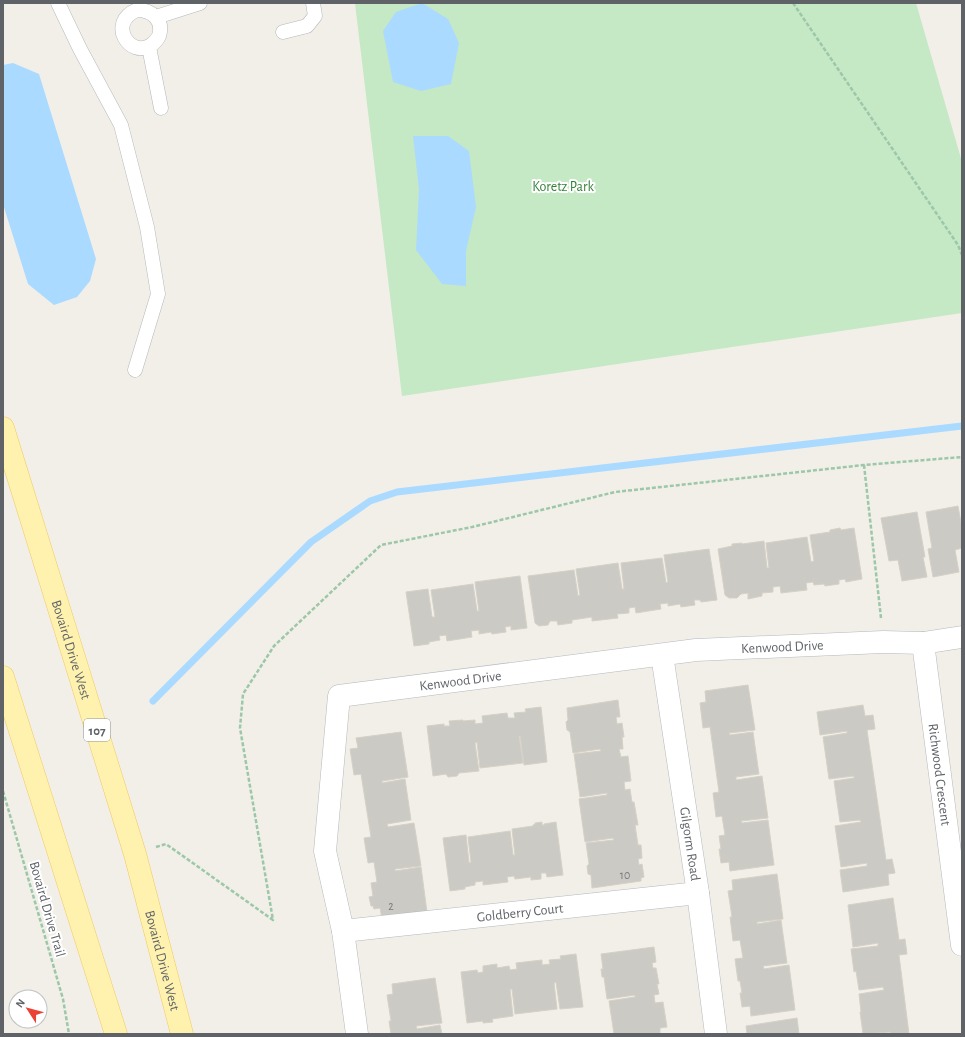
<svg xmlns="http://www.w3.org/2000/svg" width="965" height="1037" font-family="'Alegreya Sans',sans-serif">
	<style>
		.green { fill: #c5e8c5 }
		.water { fill: #aadaff }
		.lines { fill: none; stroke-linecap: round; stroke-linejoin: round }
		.stream { stroke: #aadaff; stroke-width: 7 }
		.building { fill: #cccac5; stroke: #d6d1c6 }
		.lane-casing { stroke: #b5b8bc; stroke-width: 15 }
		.street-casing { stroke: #b5b8bc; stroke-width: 23 }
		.primary-casing { stroke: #f2c960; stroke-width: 23 }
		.path { stroke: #9cc7a9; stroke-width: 2.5; stroke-dasharray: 4 2; stroke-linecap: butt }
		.lane { stroke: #fff; stroke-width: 14 }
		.street { stroke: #fff; stroke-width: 22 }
		.primary { stroke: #fff2af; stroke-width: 22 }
		.labels { text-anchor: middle; stroke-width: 4; stroke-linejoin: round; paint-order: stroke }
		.number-label { font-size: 12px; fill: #7a7d7f }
		.shield { fill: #fff; stroke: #8f9295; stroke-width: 1 }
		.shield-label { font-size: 13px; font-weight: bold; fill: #5f6368 }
		.park-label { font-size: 14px; fill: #348238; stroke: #fff }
		.street-label { font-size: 14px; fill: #5f6368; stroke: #fff }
	</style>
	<rect width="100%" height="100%" fill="#f1efe8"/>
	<path class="green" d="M 355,3 L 916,3 L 962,162 L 962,313 L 402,396 Z"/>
	<path class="water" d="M 422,3 L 448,19 L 459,43 L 451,84 L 421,91 L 393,82 L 383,31 L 396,12 Z
		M 13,63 L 39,74 L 96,259 L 90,281 L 77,297 L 54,305 L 28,284 L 3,204 L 3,65 Z
		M 413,136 L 448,136 L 469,151 L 476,207 L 466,251 L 466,286 L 442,284 L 416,250 L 419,189 Z"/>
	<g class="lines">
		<path class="stream" d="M 153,701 L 311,542 L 370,501 L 397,492 L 962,426"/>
	</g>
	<path class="building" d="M 958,506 L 962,528 L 962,548 L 955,550 L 959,572 L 933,577 L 928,549 L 932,548 L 926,512 Z
		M 917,512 L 925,557 L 923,557 L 927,577 L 902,581 L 898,560 L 889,561 L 881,518 Z
		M 840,528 L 841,530 L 854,528 L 862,579 L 846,582 L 845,579 L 839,580 L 839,584 L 825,586 L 824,584 L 814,585 L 813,582 L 806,583 L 807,590 L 781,593 L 780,586 L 773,587 L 773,592 L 762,593 L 762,596 L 748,599 L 748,593 L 741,594 L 737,598 L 729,598 L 725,595 L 718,549 L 732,546 L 732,544 L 742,543 L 742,544 L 764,541 L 767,568 L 769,568 L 766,543 L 807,537 L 811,562 L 814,561 L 810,535 L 830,532 L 830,530 Z
		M 709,549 L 717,600 L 701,602 L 700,600 L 694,600 L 695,605 L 681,607 L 680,604 L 668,606 L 668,603 L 660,604 L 661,609 L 636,613 L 635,607 L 629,608 L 629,613 L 617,614 L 618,618 L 592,621 L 592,617 L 572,620 L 572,623 L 558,625 L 557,621 L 550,621 L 548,625 L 539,626 L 535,623 L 528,576 L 574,570 L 578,596 L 580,595 L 576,569 L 618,563 L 622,589 L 624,589 L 621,563 L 662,558 L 666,583 L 668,582 L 664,555 Z
		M 520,576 L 527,628 L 511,630 L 511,626 L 505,627 L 506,632 L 492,634 L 491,632 L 479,634 L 479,630 L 471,631 L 472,637 L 447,641 L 446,635 L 439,636 L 440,640 L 429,642 L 429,644 L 414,646 L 406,592 L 428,589 L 432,617 L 435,617 L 431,590 L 473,584 L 477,611 L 479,611 L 475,582 Z
		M 748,685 L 755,730 L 729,733 L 730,735 L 753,732 L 759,774 L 736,777 L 736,780 L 762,776 L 768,818 L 741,821 L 742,823 L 768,820 L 774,865 L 730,871 L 729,862 L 721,863 L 719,849 L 721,849 L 719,836 L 725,835 L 722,816 L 716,817 L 713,793 L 719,792 L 710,727 L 703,728 L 700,703 L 706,702 L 705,691 Z
		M 618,700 L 620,717 L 616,717 L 617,724 L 622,723 L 624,737 L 622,737 L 623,749 L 619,749 L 621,757 L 628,756 L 631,781 L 624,782 L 625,790 L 630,789 L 632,802 L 634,802 L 638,825 L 635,825 L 638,845 L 641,845 L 642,858 L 638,859 L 639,865 L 642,864 L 644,877 L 641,878 L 641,881 L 592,888 L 591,875 L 588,874 L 587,866 L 589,864 L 586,843 L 614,840 L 613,838 L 585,842 L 579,799 L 607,795 L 607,793 L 580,797 L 574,754 L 601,751 L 600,749 L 573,753 L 570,732 L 567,730 L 566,722 L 568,720 L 567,708 Z
		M 863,705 L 865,716 L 873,715 L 875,729 L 867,730 L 886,860 L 892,859 L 895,873 L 888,874 L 889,885 L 843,892 L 840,870 L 867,866 L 867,863 L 841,867 L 835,826 L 861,822 L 860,820 L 840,822 L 834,781 L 854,778 L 854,776 L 829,779 L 823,737 L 847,733 L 847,731 L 820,735 L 817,712 Z
		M 541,707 L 547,762 L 524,765 L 520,736 L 519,736 L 523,763 L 480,768 L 477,742 L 475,743 L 479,771 L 459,773 L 457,776 L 448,777 L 446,774 L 433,776 L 427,726 L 444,724 L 444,726 L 450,726 L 449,721 L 463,720 L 463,721 L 475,720 L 475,724 L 483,723 L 482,716 L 507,713 L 508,718 L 515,718 L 514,713 L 526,712 L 525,709 Z
		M 401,732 L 408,777 L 382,781 L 382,783 L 405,779 L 411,820 L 387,824 L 388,827 L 414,823 L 421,866 L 395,869 L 395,871 L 421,867 L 427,912 L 382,919 L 380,908 L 374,909 L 373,906 L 371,906 L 369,897 L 373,896 L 371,883 L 377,882 L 374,862 L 368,863 L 364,838 L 371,837 L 361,774 L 354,775 L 350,749 L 358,748 L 356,738 Z
		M 542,822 L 542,825 L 544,825 L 544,824 L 556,822 L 563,875 L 547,877 L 546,873 L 541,873 L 541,879 L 531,880 L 531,877 L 515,879 L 514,876 L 507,877 L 508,882 L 483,885 L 483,881 L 475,882 L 475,885 L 465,887 L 465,889 L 450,891 L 443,838 L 466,835 L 469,863 L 471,862 L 468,837 L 510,831 L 513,855 L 515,855 L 512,829 L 533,826 L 533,825 L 535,824 L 535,823 Z
		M 777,874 L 783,919 L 757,922 L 757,924 L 781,920 L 787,963 L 763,966 L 764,969 L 789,965 L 795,1010 L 751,1016 L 750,1006 L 742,1007 L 740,993 L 742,993 L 740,981 L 738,981 L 735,959 L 743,958 L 740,940 L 733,941 L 730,917 L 732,917 L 728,891 L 733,890 L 732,880 Z
		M 893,898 L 899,940 L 905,939 L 907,954 L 899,955 L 909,1034 L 888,1034 L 891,1034 L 890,1032 L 863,1034 L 860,1012 L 861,1012 L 859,994 L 884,990 L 883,987 L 859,990 L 856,971 L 854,972 L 851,949 L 878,946 L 878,943 L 853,947 L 848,905 Z
		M 654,947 L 656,962 L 652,963 L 653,968 L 656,968 L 659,984 L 657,984 L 659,994 L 654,995 L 655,1003 L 663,1002 L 667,1027 L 660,1028 L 660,1034 L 614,1034 L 609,1001 L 635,997 L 635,995 L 607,999 L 604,977 L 602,977 L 601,969 L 603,969 L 601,954 Z
		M 576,954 L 583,1007 L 560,1009 L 556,982 L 554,983 L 557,1009 L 515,1014 L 512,989 L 510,989 L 513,1016 L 492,1019 L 493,1022 L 483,1023 L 483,1021 L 467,1023 L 461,972 L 477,970 L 478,973 L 483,972 L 483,966 L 497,964 L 497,968 L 509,966 L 510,970 L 517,969 L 516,963 L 542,960 L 542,965 L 550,964 L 549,960 L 561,959 L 560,956 Z
		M 435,978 L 442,1023 L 416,1026 L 417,1029 L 440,1025 L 442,1034 L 391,1034 L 389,1021 L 391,1021 L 387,995 L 393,994 L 392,984 Z
		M 797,1018 L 799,1034 L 747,1034 L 746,1026 Z"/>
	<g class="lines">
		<defs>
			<path id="lane" d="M 58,3 L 80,49 L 121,125 L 147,227 L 158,294 L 135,370
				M 137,10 C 152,10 164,20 159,36 C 157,40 154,43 151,45 C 129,59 107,22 137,10 Z
				M 156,17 L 200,3
				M 283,32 L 307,26 L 315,16 L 313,3
				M 149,47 L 161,108"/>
			<g id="street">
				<path id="s1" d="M 962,637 L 923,643 L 962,945"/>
				<path id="s2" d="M 662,655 L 698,893 L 716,1034"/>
				<path id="s3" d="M 343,931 L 698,893"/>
				<path id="s4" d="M 357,1034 L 343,931 L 325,851 L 339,696 L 696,650 L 883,642 L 923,643"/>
			</g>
			<g id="primary">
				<path id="s5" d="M 3,428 L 135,854 L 182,1034"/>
				<path d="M 3,677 L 116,1034"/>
			</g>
		</defs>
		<use href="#lane" class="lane-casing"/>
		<use href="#street" class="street-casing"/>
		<use href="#primary" class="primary-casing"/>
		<path class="path" d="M 793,3 L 958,245 L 962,255
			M 864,465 L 881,618
			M 3,791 L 63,999 L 69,1034
			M 156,847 L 166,844 L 273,920 L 240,728 L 243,694 L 274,646 L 381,545 L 472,527 L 615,492 L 864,465 L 962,457"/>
		<use href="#lane" class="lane"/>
		<use href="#street" class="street"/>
		<use href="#primary" class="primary"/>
	</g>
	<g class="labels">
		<g class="number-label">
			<text x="625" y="879">10</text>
			<text x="391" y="910">2</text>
		</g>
		<rect class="shield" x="84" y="719" width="26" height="22" rx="3"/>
		<g class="shield-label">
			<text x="97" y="735">107</text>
		</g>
		<g class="park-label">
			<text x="563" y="191">Koretz Park</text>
		</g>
		<g class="street-label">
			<text dy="5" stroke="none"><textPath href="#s4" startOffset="788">Kenwood Drive</textPath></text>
			<text dy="5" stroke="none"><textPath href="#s5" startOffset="232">Bovaird Drive West</textPath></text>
			<text dy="5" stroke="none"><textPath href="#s4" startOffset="464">Kenwood Drive</textPath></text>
			<text dy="5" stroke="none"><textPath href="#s1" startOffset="172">Richwood Crescent</textPath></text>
			<text dy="5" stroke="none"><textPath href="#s2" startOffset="191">Gilgorm Road</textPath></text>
			<text transform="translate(48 909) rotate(74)" y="5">Bovaird Drive Trail</text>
			<text dy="5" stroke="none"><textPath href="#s3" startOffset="178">Goldberry Court</textPath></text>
			<text dy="5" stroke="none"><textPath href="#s5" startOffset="556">Bovaird Drive West</textPath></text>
		</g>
	</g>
	<rect width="965" height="1037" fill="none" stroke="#5f6368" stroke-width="8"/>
	<g transform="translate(28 1009) rotate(306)"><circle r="19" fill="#ffffff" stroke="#bfc1c3"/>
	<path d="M0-3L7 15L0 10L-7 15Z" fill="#ea4335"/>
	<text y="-6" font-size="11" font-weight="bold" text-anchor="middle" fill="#5f6368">N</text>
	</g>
</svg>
